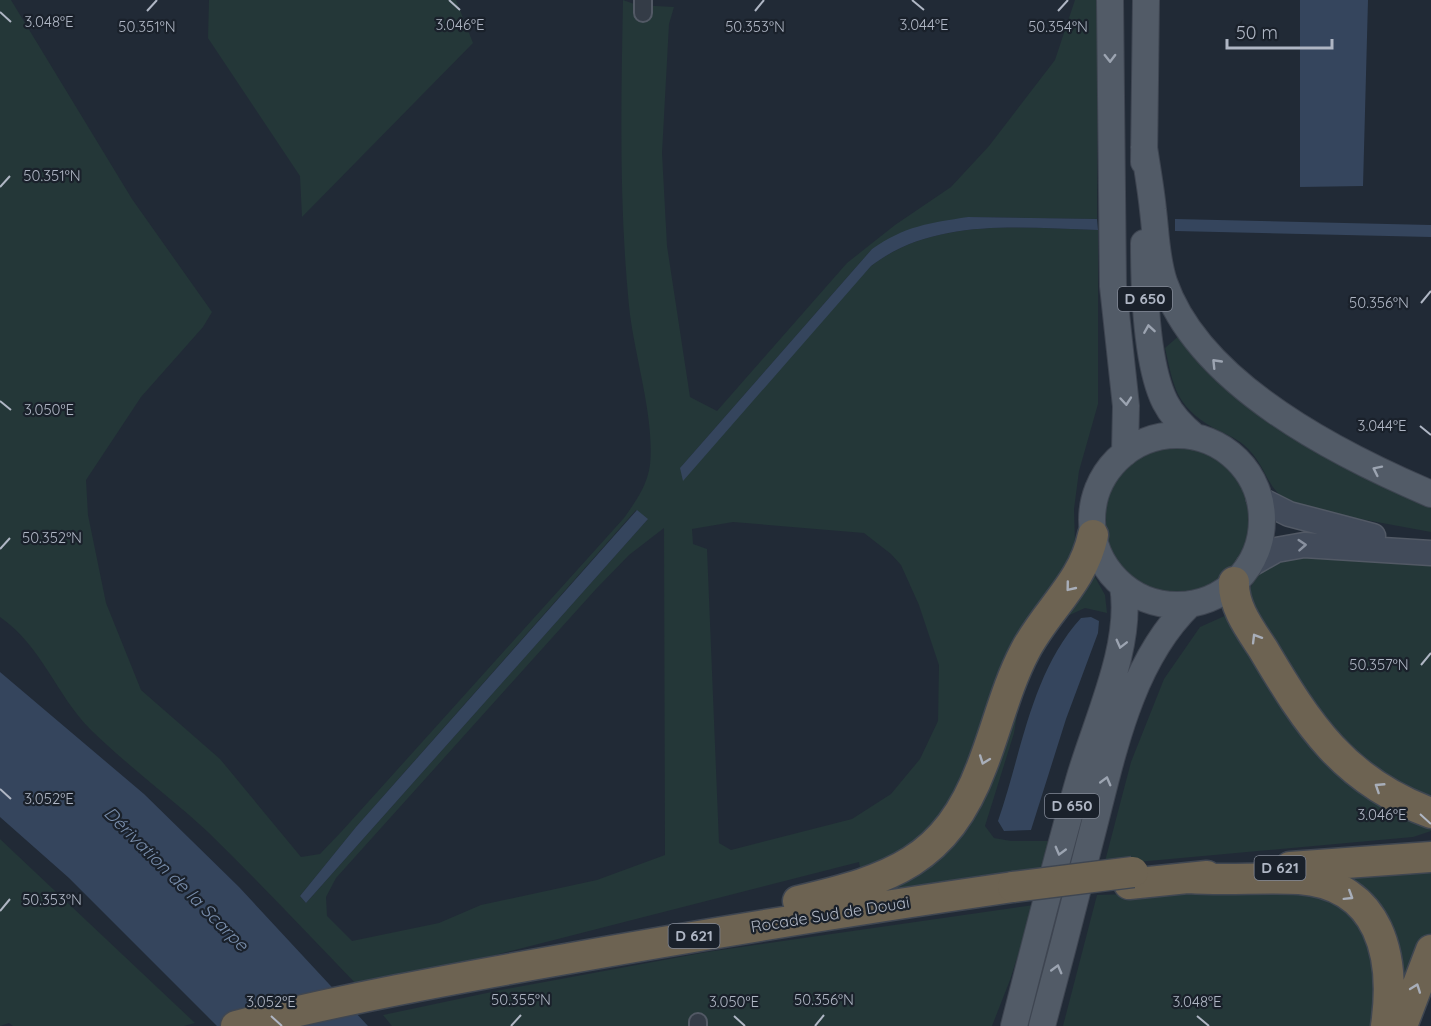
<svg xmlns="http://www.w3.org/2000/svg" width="1431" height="1026" font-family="Quicksand,sans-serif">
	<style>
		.green { fill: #243738; fill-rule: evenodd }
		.water { fill: #35455d }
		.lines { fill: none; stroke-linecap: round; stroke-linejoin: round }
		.street-casing { stroke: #525965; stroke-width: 20 }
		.secondary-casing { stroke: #525965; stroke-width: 27 }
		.primary-casing { stroke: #3e4551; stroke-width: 28 }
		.highway-casing { stroke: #3f4651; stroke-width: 33 }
		.street { stroke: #343c47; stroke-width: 16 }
		.secondary { stroke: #424b5a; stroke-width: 24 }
		.primary { stroke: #525b67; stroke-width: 26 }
		.highway { stroke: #6d6352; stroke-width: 30 }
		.highway-bridge-casing { stroke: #3f4651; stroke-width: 33; stroke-linecap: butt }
		.highway-bridge { stroke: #6d6352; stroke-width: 30 }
		.oneway { stroke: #9ca4b1 }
		.oneway2 { stroke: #89919f }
		.oneway3 { stroke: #a8aeb9 }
		.ticks { fill: none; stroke: #afb6c4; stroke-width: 2 }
		.labels { text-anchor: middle; stroke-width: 4.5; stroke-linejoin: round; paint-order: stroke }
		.shield { fill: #1a212b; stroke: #828996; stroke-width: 1.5 }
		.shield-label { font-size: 15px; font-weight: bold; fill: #afb6c4 }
		.street-label { font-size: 16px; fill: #afb6c4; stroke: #1a212b }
		.water-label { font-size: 18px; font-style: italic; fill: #788dab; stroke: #1a212b }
		.ticks-label { font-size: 15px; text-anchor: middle; fill: #afb6c4; stroke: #1a212b; stroke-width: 4.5; stroke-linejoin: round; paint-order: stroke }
	</style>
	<rect width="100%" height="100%" fill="#212a36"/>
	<path class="green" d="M 0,0 L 11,0 L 132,199 L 212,312 L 203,327 L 141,397 L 86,480 L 88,515 L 106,603 L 141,690 L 220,759 L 301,857 L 320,854 L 342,831 L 624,518 C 636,501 647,486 650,465 C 655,418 634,355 629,306 C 619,205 621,102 623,0 L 637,5 L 674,7 L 669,24 L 662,153 L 667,246 L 690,397 L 717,411 L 847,263 L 895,225 L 951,187 L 989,146 L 1055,60 L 1075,0 L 1098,0 L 1097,219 L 968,217 L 872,249 L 680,468 L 871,266 C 935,217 1021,228 1098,230 L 1098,404 L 1079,471 L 1074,509 L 1075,542 L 1069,564 L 986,718 L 945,812 L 923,838 L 861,874 L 859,862 L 448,967 L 358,986 C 308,934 259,882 208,832 C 170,797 128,766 91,730 C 56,695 42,646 0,617 ZM 636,510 L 647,520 L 306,903 L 300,896 L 356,827 ZM 733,522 L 864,533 L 891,554 L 901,565 L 919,605 L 939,665 L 938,721 L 920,759 L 891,794 L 852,819 L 731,850 L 719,843 L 707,549 L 693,544 L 692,529 ZM 664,528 L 665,855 L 597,880 L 481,905 L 439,923 L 352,941 L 327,916 L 326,897 L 336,878 L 596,589 L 629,555 Z
		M 209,0 L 456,0 L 473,43 L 302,217 L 300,176 L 208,38 Z
		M 1181,334 L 1431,501 L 1431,532 L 1295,507 C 1263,488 1269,467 1244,445 C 1235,437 1222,433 1212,427 C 1175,405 1174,387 1165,348 Z
		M1103 520a74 74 0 1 1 148 0a74 74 0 1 1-148 0Z
		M 1281,556 L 1431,561 L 1431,801 L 1370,766 L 1339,738 L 1267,636 L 1248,594 C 1255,575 1263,565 1281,556 Z
		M 1091,570 L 1105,595 L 1107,613 L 1085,608 L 1065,617 L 1028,676 L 1018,709 L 1014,733 L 985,826 L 994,838 L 1011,841 L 1048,841 L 1042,872 L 824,907 L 922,866 L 1022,674 Z
		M 1229,614 L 1256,662 L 1431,821 L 1431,831 L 1413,837 L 1104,865 L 1131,762 L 1164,679 L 1200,627 Z
		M 0,839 L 195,1023 L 184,1026 L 13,1026 L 9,1023 L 0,1026 Z
		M 1431,863 L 1431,935 L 1410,978 L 1395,986 L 1328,870 Z
		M 1288,889 C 1335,896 1371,919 1377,970 C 1378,988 1374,1008 1373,1026 L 1063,1026 L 1097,895 Z
		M 1034,905 L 1010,980 L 992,1026 L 392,1026 L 383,1015 L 501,990 L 707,952 Z"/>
	<path class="water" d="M 1300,0 L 1368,0 L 1363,186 L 1300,187 Z
		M 968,217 L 1097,219 L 1098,230 C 1021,228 935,217 871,266 L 683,481 L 680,468 L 872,249 C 905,226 929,223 968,217 Z
		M 1175,219 L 1431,225 L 1431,237 L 1175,231 Z
		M 637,510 L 648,519 L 306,903 L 300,896 L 356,827 Z
		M 1091,617 L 1099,621 L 1098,633 L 1066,719 L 1031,830 L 1004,831 L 998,821 C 1022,752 1031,673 1081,618 Z
		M 0,672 L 144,794 L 239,887 L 368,1026 L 217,1026 L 69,878 L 0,817 Z"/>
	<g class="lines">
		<defs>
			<path id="street" d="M 643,13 L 643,0
				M 698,1022 L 698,1026"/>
			<path id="secondary" d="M 1259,499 L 1289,514 L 1373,536
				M 1248,566 L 1276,550 L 1304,545 L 1431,553"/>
			<path id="primary" d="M 1110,0 L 1113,286 L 1126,406 L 1125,453
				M 1144,147 C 1147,168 1151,189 1153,210 C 1156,234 1156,258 1164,282 C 1199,384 1337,454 1431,494
				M 1144,162 L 1146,0
				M 1144,243 C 1144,287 1146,364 1165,402 C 1172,416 1183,427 1195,437
				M1092 520a85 85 0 1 1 170 0a85 85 0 1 1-170 0Z
				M 1014,1026 C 1035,944 1056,861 1079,780 C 1096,721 1133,646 1123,586
				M 1042,1026 C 1058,966 1074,905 1089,845 C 1111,763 1127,665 1190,604"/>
			<path id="highway" d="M 1234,582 C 1233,607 1250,629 1263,649 C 1308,725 1344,781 1431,813
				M 1290,867 L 1431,857
				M 1189,878 C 1226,881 1262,877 1299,879 C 1381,885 1396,957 1386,1026
				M 1129,884 L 1207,876
				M 798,901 C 891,879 946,862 982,766 C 997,728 1006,687 1025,651 C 1047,609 1083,583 1093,535
				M 236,1026 C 343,999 452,979 560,960 C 711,933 861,909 1013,887
				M 1402,1026 L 1431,950"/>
		</defs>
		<use href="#street" class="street-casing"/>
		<use href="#secondary" class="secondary-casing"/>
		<use href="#primary" class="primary-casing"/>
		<use href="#highway" class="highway-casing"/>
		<use href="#street" class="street"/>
		<use href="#secondary" class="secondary"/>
		<use href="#primary" class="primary"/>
		<use href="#highway" class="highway"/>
		<defs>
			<path id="highway-bridge" d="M 1013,887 L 1133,872"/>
		</defs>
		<use href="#highway-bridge" class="highway-bridge-casing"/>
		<use href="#highway-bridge" class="highway-bridge"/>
	</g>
	<defs><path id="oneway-chevron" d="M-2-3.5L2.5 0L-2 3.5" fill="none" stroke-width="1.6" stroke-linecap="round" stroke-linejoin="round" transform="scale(1.5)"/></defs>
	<g class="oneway">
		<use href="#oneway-chevron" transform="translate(1110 58) rotate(89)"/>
		<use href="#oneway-chevron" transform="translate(1149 329) rotate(-99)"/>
		<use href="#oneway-chevron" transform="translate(1216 363) rotate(-134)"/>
		<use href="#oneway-chevron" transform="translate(1126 401) rotate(85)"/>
		<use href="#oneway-chevron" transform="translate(1377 470) rotate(-154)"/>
		<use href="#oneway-chevron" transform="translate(1121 644) rotate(104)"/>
		<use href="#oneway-chevron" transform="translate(1106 781) rotate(-75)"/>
		<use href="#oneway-chevron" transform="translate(1060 851) rotate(105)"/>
		<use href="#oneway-chevron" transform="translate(1057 969) rotate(-75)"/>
	</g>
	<use class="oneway2" href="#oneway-chevron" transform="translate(1302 545) rotate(-4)"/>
	<g class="oneway3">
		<use href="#oneway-chevron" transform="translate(1070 587) rotate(129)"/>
		<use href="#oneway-chevron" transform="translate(1256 638) rotate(-121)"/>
		<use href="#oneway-chevron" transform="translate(984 760) rotate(110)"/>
		<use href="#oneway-chevron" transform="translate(1379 787) rotate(-147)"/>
		<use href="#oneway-chevron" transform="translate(1349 896) rotate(32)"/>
		<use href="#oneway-chevron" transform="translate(1416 988) rotate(-70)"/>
	</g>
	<path class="ticks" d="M 449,0 L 460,10M 912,0 L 924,10M 147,11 L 157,0M 755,11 L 764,0M 1058,11 L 1068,0M 0,12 L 11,22M 0,187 L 10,176M 1421,303 L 1431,291M 0,401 L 11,410M 1420,426 L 1431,435M 0,549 L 10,538M 1421,665 L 1431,653M 0,789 L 11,799M 1420,814 L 1431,824M 0,911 L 10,899M 271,1016 L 282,1026M 734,1016 L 745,1026M 1197,1016 L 1209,1026M 511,1026 L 521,1015M 815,1026 L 824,1015"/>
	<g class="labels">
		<g class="shield">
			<rect x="1118" y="287" width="54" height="24" rx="4.5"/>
			<rect x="1045" y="794" width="54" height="24" rx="4.5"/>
			<rect x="1254.5" y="856" width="51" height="24" rx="4.5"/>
			<rect x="668.5" y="924" width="51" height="24" rx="4.5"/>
		</g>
		<g class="shield-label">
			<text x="1145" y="304">D 650</text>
			<text x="1072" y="811">D 650</text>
			<text x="1280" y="873">D 621</text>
			<text x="694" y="941">D 621</text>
		</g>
		<g class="street-label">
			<text transform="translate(830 914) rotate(-9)" y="6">Rocade Sud de Douai</text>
		</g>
		<g class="water-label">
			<text transform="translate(176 879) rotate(45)" y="6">Dérivation de la Scarpe</text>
		</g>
	</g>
	<g class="ticks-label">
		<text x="49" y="27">3.048°E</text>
		<text x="460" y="30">3.046°E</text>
		<text x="924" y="30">3.044°E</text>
		<text x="147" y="32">50.351°N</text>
		<text x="755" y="32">50.353°N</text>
		<text x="1058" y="32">50.354°N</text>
		<text x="52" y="181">50.351°N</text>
		<text x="1379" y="308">50.356°N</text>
		<text x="49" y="415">3.050°E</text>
		<text x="1382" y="431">3.044°E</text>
		<text x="52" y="543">50.352°N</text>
		<text x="1379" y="670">50.357°N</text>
		<text x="49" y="804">3.052°E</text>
		<text x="1382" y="820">3.046°E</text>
		<text x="52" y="905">50.353°N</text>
		<text x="521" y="1005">50.355°N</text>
		<text x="824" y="1005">50.356°N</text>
		<text x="271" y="1007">3.052°E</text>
		<text x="734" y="1007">3.050°E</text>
		<text x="1197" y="1007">3.048°E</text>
	</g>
	<path d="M1227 39v9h105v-9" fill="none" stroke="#afb6c4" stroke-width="3"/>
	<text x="1236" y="39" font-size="18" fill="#afb6c4" stroke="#1a212b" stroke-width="4.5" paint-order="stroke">50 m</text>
</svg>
